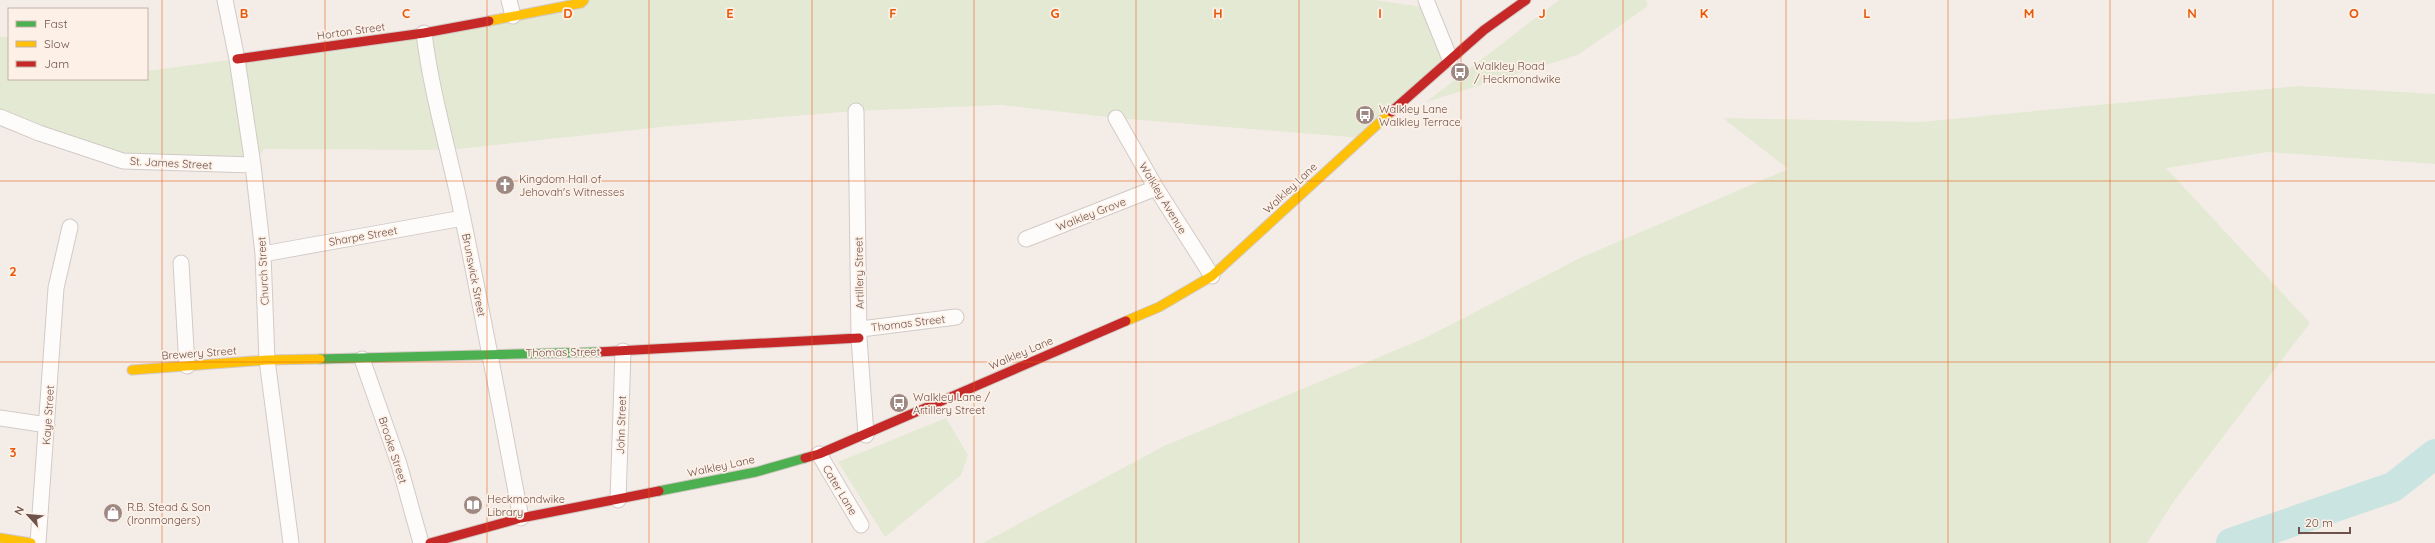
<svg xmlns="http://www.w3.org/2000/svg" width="2435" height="543" font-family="Quicksand,sans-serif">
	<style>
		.green { fill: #e4e9d3 }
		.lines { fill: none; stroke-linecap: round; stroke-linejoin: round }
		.river { stroke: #cae4e2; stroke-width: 30 }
		.street-casing { stroke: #d2cac6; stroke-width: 17 }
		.fast-casing { stroke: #d2c8c4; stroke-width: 11 }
		.slow-casing { stroke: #d2c8c4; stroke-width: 11 }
		.jam-casing { stroke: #d2c8c4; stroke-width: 11 }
		.street { stroke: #fdfcfb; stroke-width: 15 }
		.fast { stroke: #4caf50; stroke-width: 9 }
		.slow { stroke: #ffc107; stroke-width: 9 }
		.jam { stroke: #c62828; stroke-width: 9 }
		.grid { fill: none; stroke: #e8590c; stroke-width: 1; stroke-opacity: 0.55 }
		.labels { text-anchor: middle; stroke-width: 3.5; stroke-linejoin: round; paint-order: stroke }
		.street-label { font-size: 11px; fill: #6e524b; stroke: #fdf1e7 }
		.poi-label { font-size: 11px; fill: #6e524b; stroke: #fdf1e7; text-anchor: start }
		.grid-label { font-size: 13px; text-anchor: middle; font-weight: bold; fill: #e8590c; stroke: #fdf1e7; stroke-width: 3.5; stroke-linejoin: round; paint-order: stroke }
	</style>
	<rect width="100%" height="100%" fill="#f4ede7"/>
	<path class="green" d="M 584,0 L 1375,0 L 1429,8 L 1450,59 L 1362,138 L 1116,118 L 1000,105 L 856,111 L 671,126 L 449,150 L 264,149 L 253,165 L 123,161 L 0,117 L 0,37 L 9,37 L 9,79 L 147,79 L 147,71 L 237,59 Z
		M 1559,0 L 1646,0 L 1648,6 L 1578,55 L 1426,102 Z
		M 2298,86 L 2435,94 L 2435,164 L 2268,152 L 2166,168 L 2310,323 L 2174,501 L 2147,543 L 983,543 L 1164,446 L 1423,339 L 1580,258 L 1788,169 L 1723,118 L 1920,122 Z
		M 946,418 L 968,455 L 961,475 L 885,537 L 838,462 Z"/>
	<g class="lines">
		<path class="river" d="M 2231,543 L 2393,487 L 2435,454"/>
		<defs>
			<path id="street" d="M 225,0 L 237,59 L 253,165 L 263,254 L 267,360 L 291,543
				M 509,0 L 513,16
				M 1426,0 L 1450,59
				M 424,33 C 431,91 448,148 460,205 C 482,309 501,413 521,518
				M 856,111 L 859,338 L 866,435
				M 0,117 L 39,133 L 123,161 L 253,165
				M 1116,118 L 1156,188 L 1212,276
				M 1026,239 L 1156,188
				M 263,254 L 463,218
				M 181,263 L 187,366
				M 861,329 L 956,317
				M 362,359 L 399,464 L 421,543
				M 0,418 L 47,425
				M 819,454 L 861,525
				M 618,500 L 623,351
				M 38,543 L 56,288 L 70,227"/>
			<path id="fast" d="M 320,359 L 598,352
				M 659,491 L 756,472 L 805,458"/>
			<path id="slow" d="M 489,21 L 581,3 L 584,0
				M 1126,321 L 1159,307 L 1212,276 L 1391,112
				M 132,370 L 267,360 L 320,359
				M 0,538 L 31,543"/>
			<path id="jam" d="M 237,59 L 424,33 L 489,21
				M 1391,112 L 1484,30 L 1526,0
				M 598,352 L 859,338
				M 805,458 L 819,454 L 1126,321
				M 430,543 L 521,518 L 659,491"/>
		</defs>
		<use href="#street" class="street-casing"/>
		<use href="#fast" class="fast-casing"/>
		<use href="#slow" class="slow-casing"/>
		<use href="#jam" class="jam-casing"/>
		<use href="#street" class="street"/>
		<use href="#fast" class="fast"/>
		<use href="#slow" class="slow"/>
		<use href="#jam" class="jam"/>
	</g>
	<path class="grid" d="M 162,0 L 162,543M 325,0 L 325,543M 487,0 L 487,543M 649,0 L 649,543M 812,0 L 812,543M 974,0 L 974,543M 1136,0 L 1136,543M 1299,0 L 1299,543M 1461,0 L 1461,543M 1623,0 L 1623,543M 1786,0 L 1786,543M 1948,0 L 1948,543M 2110,0 L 2110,543M 2273,0 L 2273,543M 0,181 L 2435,181M 0,362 L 2435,362"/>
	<defs>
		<symbol id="bus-disc" viewBox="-11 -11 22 22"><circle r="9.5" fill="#9d8882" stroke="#fdf1e7"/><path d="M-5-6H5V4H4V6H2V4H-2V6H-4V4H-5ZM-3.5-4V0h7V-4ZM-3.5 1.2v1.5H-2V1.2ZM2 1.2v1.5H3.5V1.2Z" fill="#fff"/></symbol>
		<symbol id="church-disc" viewBox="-11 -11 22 22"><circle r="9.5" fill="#9d8882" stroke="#fdf1e7"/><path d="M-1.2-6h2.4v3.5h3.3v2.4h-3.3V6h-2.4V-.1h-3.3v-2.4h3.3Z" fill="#fff"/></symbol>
		<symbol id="library-disc" viewBox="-11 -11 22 22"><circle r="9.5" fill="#9d8882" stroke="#fdf1e7"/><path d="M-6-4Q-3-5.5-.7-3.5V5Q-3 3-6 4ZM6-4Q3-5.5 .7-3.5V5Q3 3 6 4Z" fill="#fff"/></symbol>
		<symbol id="shop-disc" viewBox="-11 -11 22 22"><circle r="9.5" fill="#9d8882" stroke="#fdf1e7"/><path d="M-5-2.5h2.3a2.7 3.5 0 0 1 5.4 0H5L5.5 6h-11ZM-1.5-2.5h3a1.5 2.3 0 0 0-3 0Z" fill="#fff"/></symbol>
	</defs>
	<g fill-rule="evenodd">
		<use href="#bus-disc" x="1449" y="61" width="22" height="22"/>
		<use href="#bus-disc" x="1354" y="104" width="22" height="22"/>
		<use href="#church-disc" x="494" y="174" width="22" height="22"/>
		<use href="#bus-disc" x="888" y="392" width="22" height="22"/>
		<use href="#library-disc" x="462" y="494" width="22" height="22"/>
		<use href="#shop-disc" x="102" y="502" width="22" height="22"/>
	</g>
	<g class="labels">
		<g class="street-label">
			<text transform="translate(351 31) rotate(-8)" y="4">Horton Street</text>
			<text transform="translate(171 163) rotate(3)" y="4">St. James Street</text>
			<text transform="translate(1290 188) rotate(-43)" y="4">Walkley Lane</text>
			<text transform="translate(1163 198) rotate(59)" y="4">Walkley Avenue</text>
			<text transform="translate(1091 214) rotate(-21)" y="4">Walkley Grove</text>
			<text transform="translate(363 236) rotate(-10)" y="4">Sharpe Street</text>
			<text transform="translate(263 271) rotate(-93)" y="4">Church Street</text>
			<text transform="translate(859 273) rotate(-91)" y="4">Artillery Street</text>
			<text transform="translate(474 275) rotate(79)" y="4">Brunswick Street</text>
			<text transform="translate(908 323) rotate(-7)" y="4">Thomas Street</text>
			<text transform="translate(563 352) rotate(-1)" y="4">Thomas Street</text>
			<text transform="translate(199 353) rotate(-4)" y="4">Brewery Street</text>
			<text transform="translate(1021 353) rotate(-23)" y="4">Walkley Lane</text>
			<text transform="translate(48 415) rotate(-86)" y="4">Kaye Street</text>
			<text transform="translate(621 425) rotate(-88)" y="4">John Street</text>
			<text transform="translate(393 450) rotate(72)" y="4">Brooke Street</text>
			<text transform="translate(721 466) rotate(-12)" y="4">Walkley Lane</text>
			<text transform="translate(840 490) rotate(59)" y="4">Cater Lane</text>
		</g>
		<g class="poi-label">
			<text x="1474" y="70">Walkley Road<tspan x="1474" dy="13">/ Heckmondwike</tspan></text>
			<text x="1379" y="113">Walkley Lane<tspan x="1379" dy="13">Walkley Terrace</tspan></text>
			<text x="519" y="183">Kingdom Hall of<tspan x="519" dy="13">Jehovah's Witnesses</tspan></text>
			<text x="913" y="401">Walkley Lane /<tspan x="913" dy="13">Artillery Street</tspan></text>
			<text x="487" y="503">Heckmondwike<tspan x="487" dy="13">Library</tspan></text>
			<text x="127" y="511">R.B. Stead &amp; Son<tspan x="127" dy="13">(Ironmongers)</tspan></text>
		</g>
	</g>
	<g class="grid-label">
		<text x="244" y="18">B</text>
		<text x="406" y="18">C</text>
		<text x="568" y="18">D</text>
		<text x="730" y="18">E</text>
		<text x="893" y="18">F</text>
		<text x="1055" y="18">G</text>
		<text x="1218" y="18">H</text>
		<text x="1380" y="18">I</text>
		<text x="1542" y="18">J</text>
		<text x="1704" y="18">K</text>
		<text x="1867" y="18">L</text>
		<text x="2029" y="18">M</text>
		<text x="2192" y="18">N</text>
		<text x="2354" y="18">O</text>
		<text x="13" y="276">2</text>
		<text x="13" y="457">3</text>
	</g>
	<rect x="8" y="8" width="140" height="72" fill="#fdf1e7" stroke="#c4b1a9"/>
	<rect x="16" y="21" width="20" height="6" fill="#4caf50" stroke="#c4b1a9"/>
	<text x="44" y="28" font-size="12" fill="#6e524b">Fast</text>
	<rect x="16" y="41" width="20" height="6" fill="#ffc107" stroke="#c4b1a9"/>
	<text x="44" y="48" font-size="12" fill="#6e524b">Slow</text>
	<rect x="16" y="61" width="20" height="6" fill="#c62828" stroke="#c4b1a9"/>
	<text x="44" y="68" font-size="12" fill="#6e524b">Jam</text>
	<g transform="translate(28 515) rotate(297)" stroke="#fdf1e7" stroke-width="3" paint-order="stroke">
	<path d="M0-3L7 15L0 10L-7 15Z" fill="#6e524b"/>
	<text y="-6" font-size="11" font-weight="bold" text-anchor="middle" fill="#6e524b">N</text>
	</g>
	<path d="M2299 527v6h51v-6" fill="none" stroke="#6e524b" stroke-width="2"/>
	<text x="2305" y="527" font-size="12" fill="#6e524b" stroke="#fdf1e7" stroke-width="3" paint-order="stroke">20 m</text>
</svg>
